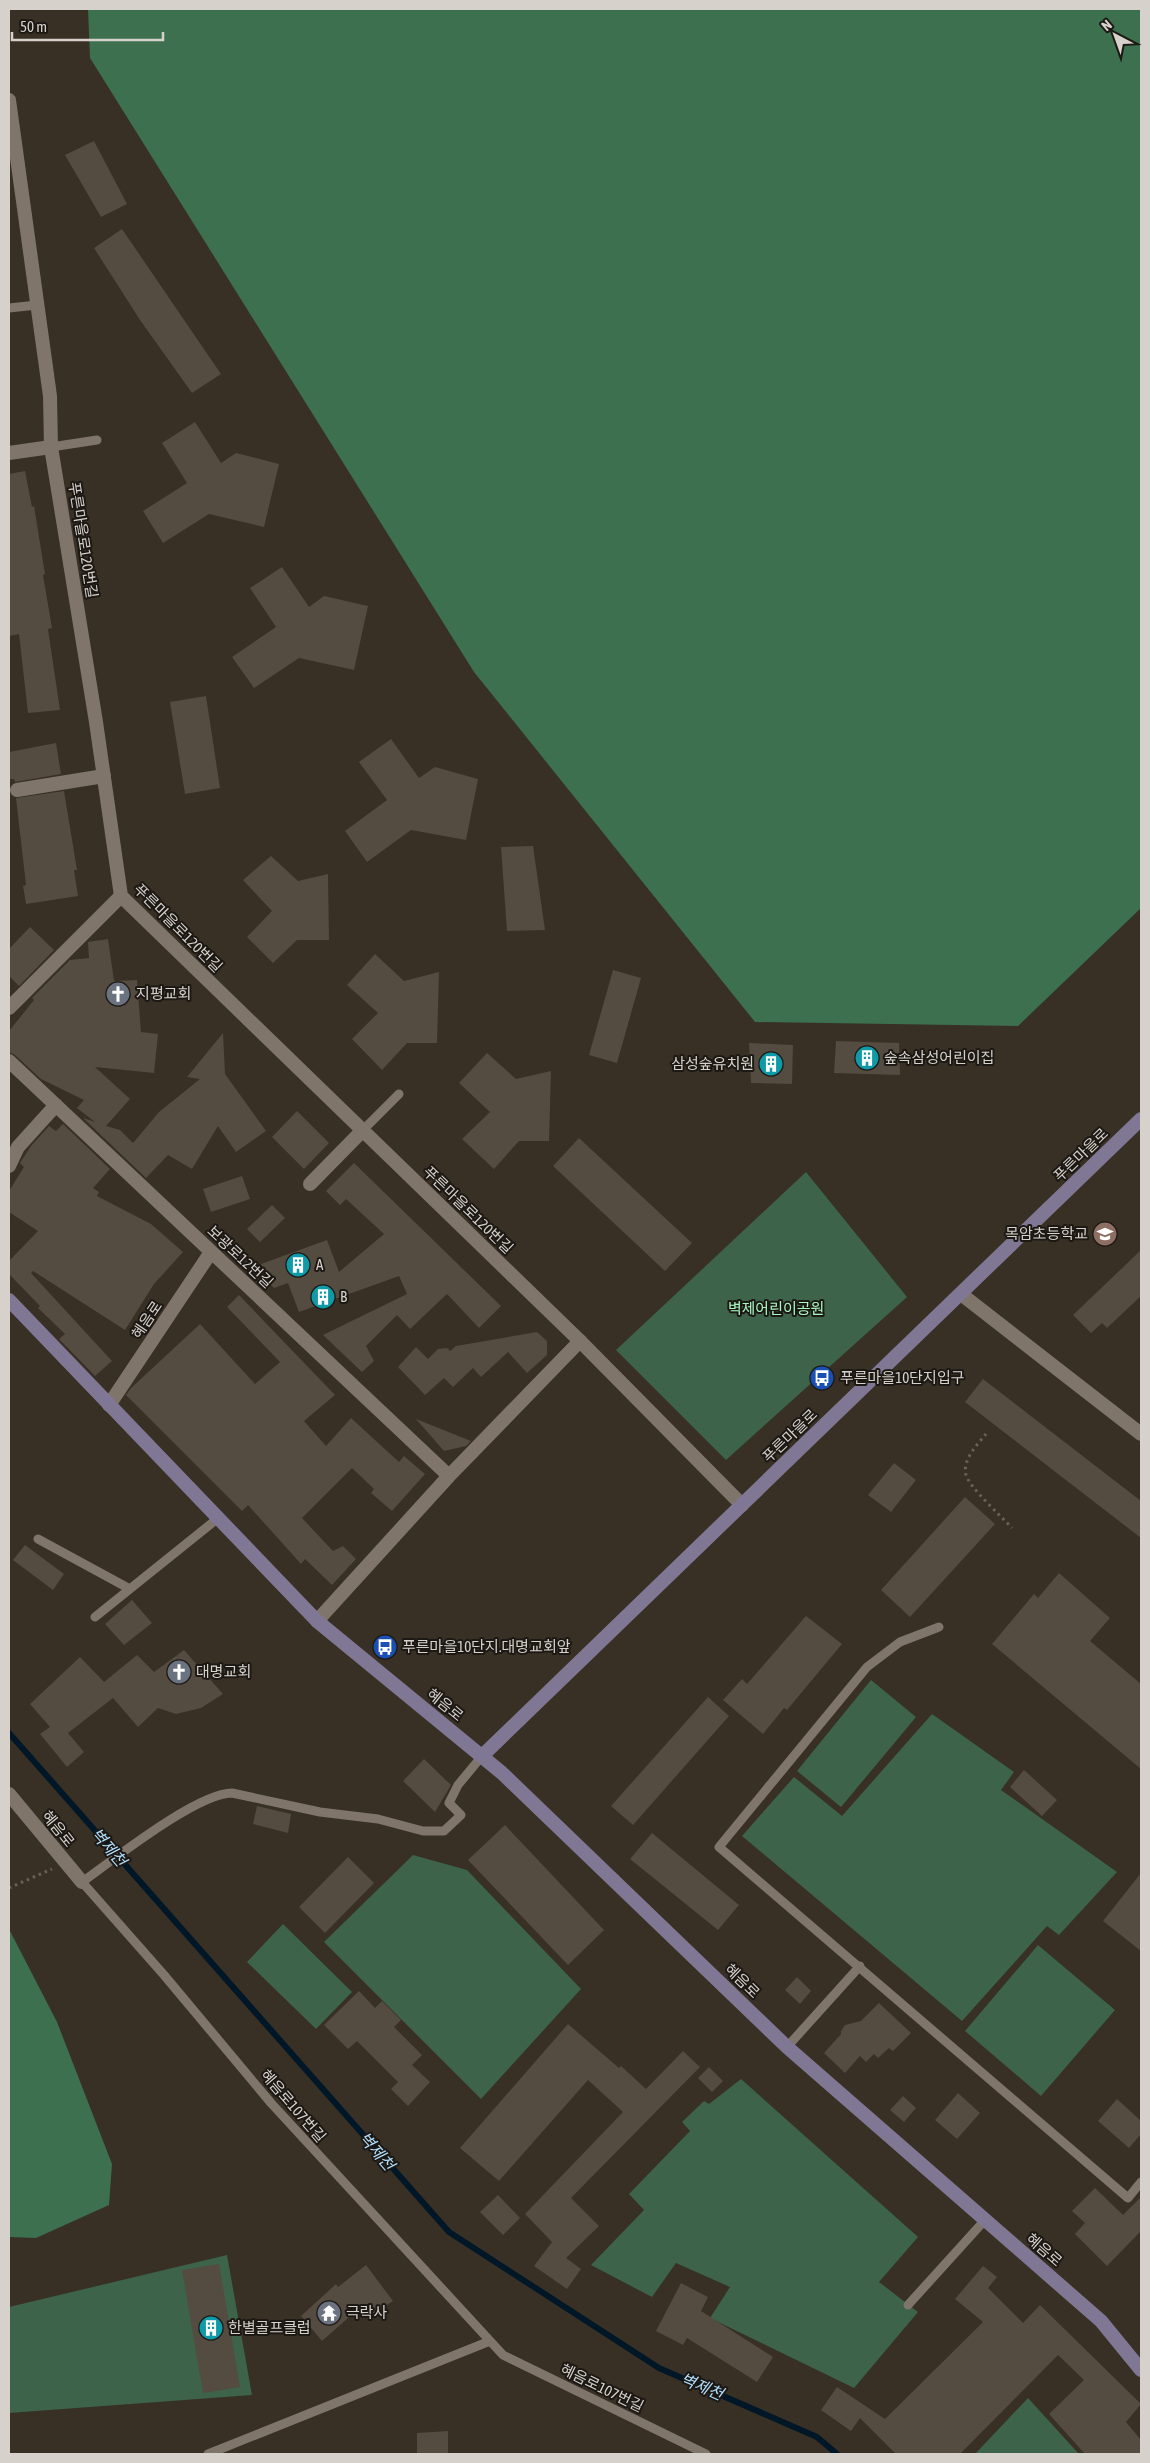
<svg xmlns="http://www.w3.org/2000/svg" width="1150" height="2463" font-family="'Asap Condensed','Noto Sans KR',sans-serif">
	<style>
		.green { fill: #3d634a }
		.forest { fill: #3c704f }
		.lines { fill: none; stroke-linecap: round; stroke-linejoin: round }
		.stream { stroke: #001727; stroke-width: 6 }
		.building { fill: #544b41 }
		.path { stroke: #6a6259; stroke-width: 3; stroke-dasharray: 2.5 4; stroke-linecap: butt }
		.service { stroke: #7f756a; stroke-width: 9 }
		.minor { stroke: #7f756a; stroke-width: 14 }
		.tertiary { stroke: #7f756a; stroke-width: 14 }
		.secondary { stroke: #7f7793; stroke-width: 14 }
		.labels { text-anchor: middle; stroke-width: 4; stroke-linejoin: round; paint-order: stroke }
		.street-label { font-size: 15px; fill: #d7d1cb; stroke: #1c1814 }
		.poi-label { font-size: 15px; fill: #d7d1cb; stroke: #1c1814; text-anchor: start }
		.park-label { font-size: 15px; fill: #a8f8c2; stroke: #1c1814 }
		.water-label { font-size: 16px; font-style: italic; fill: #b1dffe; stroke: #1c1814 }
	</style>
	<rect width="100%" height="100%" fill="#382f25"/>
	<path class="green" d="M 806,1172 L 907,1297 L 726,1460 L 616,1350 Z
		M 871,1680 L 916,1717 L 841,1807 L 797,1771 Z
		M 932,1714 L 1014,1772 L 1001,1790 L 1117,1872 L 1059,1935 L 1047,1926 L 962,2021 L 742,1836 L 794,1777 L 842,1816 Z
		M 413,1855 L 467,1870 L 581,1989 L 481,2099 L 324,1942 Z
		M 283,1924 L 352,1992 L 316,2029 L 247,1962 Z
		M 1038,1945 L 1115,2010 L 1041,2096 L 965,2031 Z
		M 741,2079 L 918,2237 L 879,2282 L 918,2312 L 854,2388 L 710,2318 L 730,2287 L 676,2263 L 652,2297 L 591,2265 L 644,2210 L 629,2194 L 690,2131 L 682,2122 L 704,2101 L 709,2104 Z
		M 227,2255 L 252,2395 L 9,2413 L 9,2307 Z
		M 1028,2398 L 1079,2454 L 975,2454 Z"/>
	<path class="forest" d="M 88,9 L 1141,9 L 1141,908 L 1018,1026 L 755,1022 L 474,672 L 90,58 Z
		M 9,1929 L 57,2022 L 112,2164 L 109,2205 L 36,2238 L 9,2237 Z"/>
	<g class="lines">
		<path class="stream" d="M 9,1733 L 449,2232 L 659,2368 L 817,2437 L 837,2454"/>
	</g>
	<path class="building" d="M 94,141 L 127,204 L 101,217 L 65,155 Z
		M 122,229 L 221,374 L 192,393 L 140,320 L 94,248 Z
		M 195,422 L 221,463 L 236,453 L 279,464 L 264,527 L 209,514 L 163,543 L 143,511 L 187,483 L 162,443 Z
		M 25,471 L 32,507 L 34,506 L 45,574 L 43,575 L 52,628 L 48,629 L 60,710 L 28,713 L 19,634 L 9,636 L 9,474 Z
		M 282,567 L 309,607 L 324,596 L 368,606 L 354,670 L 299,658 L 254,688 L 232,657 L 276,627 L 250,588 Z
		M 206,696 L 220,788 L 185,794 L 170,702 Z
		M 391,739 L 419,778 L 435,767 L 478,779 L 466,840 L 411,830 L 367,862 L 345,831 L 387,800 L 359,762 Z
		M 56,743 L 61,774 L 15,782 L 14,779 L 9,779 L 9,752 Z
		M 64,791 L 77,870 L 74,870 L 78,896 L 26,904 L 23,886 L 26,885 L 16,798 Z
		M 533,846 L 545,930 L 507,931 L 501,847 Z
		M 271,856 L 298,881 L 328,874 L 329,940 L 297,940 L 273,963 L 247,937 L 272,911 L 243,880 Z
		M 30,927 L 54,950 L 19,986 L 9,976 L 9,949 Z
		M 108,939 L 114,981 L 137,980 L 141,1032 L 158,1034 L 154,1073 L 95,1067 L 130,1099 L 106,1126 L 120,1130 L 133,1143 L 159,1112 L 200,1079 L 187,1077 L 223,1033 L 225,1074 L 266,1131 L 236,1152 L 218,1126 L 192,1169 L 168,1155 L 146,1178 L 83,1118 L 95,1122 L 77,1108 L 84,1100 L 41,1079 L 15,1055 L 9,1052 L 9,1031 L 34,1000 L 32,998 L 70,960 L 89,958 L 88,942 Z
		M 375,954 L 404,981 L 439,972 L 437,1043 L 407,1043 L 382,1070 L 352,1039 L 378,1013 L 347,985 Z
		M 613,970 L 641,978 L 617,1063 L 589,1055 Z
		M 836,1041 L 899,1043 L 900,1075 L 834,1073 Z
		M 749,1043 L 793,1045 L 792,1084 L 751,1083 Z
		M 487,1053 L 516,1079 L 551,1071 L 549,1141 L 519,1141 L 494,1169 L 462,1139 L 490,1112 L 459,1083 Z
		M 297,1111 L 329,1143 L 304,1169 L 272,1137 Z
		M 63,1124 L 110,1169 L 93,1188 L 99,1192 L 97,1196 L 151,1224 L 183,1252 L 154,1284 L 125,1330 L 33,1271 L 31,1273 L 112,1361 L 95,1376 L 59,1339 L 65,1334 L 38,1308 L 40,1306 L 9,1274 L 9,1261 L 38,1231 L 9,1212 L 9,1191 L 24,1167 L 20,1163 L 31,1146 L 49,1126 L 56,1131 Z
		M 579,1138 L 692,1243 L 665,1271 L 553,1166 Z
		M 354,1163 L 501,1306 L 479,1328 L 447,1294 L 410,1329 L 397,1315 L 366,1346 L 374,1361 L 362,1372 L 323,1335 L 407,1294 L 399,1276 L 299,1312 L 288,1283 L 274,1288 L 267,1281 L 261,1264 L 327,1240 L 339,1272 L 384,1234 L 346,1199 L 340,1205 L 326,1191 Z
		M 242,1176 L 250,1199 L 211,1212 L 203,1189 Z
		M 272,1205 L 285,1218 L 260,1242 L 247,1229 Z
		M 1141,1250 L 1141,1296 L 1107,1328 L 1102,1323 L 1091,1333 L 1073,1315 Z
		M 239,1295 L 335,1395 L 304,1421 L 326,1446 L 351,1418 L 399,1462 L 404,1456 L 425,1474 L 392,1511 L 371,1493 L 374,1489 L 352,1468 L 302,1518 L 333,1551 L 343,1546 L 356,1559 L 332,1585 L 305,1559 L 301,1564 L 248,1505 L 242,1511 L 126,1395 L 131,1388 L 200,1324 L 255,1384 L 280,1362 L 227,1307 Z
		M 537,1332 L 547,1341 L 547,1355 L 527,1373 L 508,1352 L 481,1377 L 473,1368 L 453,1387 L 444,1378 L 425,1395 L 398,1367 L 416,1347 L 428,1359 L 438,1349 L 447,1348 L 450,1351 L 456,1346 Z
		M 983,1379 L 1141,1501 L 1141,1538 L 965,1402 Z
		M 416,1419 L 471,1441 L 466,1446 L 444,1451 Z
		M 894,1463 L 916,1480 L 891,1512 L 868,1495 Z
		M 965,1497 L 995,1524 L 910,1617 L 881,1590 Z
		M 25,1545 L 64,1574 L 53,1590 L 13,1560 Z
		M 1059,1573 L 1110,1618 L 1090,1641 L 1141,1684 L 1141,1769 L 992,1644 L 1034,1594 L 1038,1598 Z
		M 132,1600 L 152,1623 L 124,1645 L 105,1624 Z
		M 806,1616 L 842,1644 L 787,1710 L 784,1708 L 763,1734 L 723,1700 L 742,1679 L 747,1684 Z
		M 184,1650 L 223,1694 L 201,1708 L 176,1714 L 158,1708 L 138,1727 L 113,1698 L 68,1733 L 84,1752 L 67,1767 L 40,1734 L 50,1727 L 30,1704 L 80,1657 L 104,1682 L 137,1655 L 154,1672 Z
		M 708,1697 L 729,1716 L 633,1825 L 611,1806 Z
		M 424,1759 L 451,1785 L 435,1812 L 403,1781 Z
		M 1024,1770 L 1057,1800 L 1042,1816 L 1010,1787 Z
		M 257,1806 L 291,1814 L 288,1833 L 253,1824 Z
		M 505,1825 L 604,1930 L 568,1965 L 468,1860 Z
		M 652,1833 L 739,1905 L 718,1930 L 630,1859 Z
		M 348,1857 L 374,1883 L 325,1933 L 299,1907 Z
		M 1141,1873 L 1141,1951 L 1103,1921 Z
		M 797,1977 L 811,1991 L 800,2004 L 785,1990 Z
		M 359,1991 L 375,2008 L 382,2001 L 401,2020 L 394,2027 L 422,2055 L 412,2065 L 430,2082 L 408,2106 L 391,2089 L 398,2082 L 357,2041 L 348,2049 L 324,2025 Z
		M 879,2003 L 911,2033 L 893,2051 L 889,2048 L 878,2058 L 874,2054 L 866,2062 L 860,2056 L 845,2073 L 824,2053 L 841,2034 L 841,2031 L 845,2025 L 861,2021 Z
		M 568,2024 L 619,2068 L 621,2066 L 646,2089 L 683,2051 L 700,2067 L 571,2198 L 599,2226 L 566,2258 L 581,2269 L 567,2289 L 534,2266 L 552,2242 L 525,2214 L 623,2112 L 588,2080 L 499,2181 L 460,2148 Z
		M 709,2067 L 723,2081 L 712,2092 L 698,2078 Z
		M 958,2093 L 980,2113 L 957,2139 L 935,2120 Z
		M 903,2096 L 916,2108 L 904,2122 L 890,2110 Z
		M 1117,2099 L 1141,2121 L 1141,2134 L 1129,2148 L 1098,2121 Z
		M 1095,2188 L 1123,2215 L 1141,2197 L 1141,2231 L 1107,2266 L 1075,2234 L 1085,2223 L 1072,2211 Z
		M 498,2195 L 520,2218 L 503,2235 L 480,2212 Z
		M 219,2264 L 240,2387 L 203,2393 L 182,2270 Z
		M 366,2265 L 393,2301 L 372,2315 L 364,2304 L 322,2341 L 301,2316 L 336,2284 L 338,2287 Z
		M 983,2266 L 997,2277 L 988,2288 L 1023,2323 L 1040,2305 L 1141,2404 L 1126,2422 L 1141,2440 L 1141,2454 L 1085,2454 L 1049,2414 L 1084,2380 L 1058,2355 L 960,2454 L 896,2454 L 860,2418 L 851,2431 L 821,2410 L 837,2387 L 885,2419 L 983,2322 L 955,2299 Z
		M 681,2283 L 708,2297 L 701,2311 L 773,2357 L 757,2382 L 687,2338 L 683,2345 L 656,2331 Z
		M 448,2431 L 448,2454 L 417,2454 L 417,2433 Z"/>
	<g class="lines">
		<path class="path" d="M 986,1434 C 977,1445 962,1460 966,1475 C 969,1487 1002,1517 1012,1528
			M 9,1888 L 52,1869"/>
		<path class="service" d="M 9,308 L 37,305
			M 51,447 L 97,440
			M 363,1130 L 399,1094
			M 38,1539 L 130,1589
			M 95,1617 L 217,1519
			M 939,1627 L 900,1642 L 867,1667 L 719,1847 L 1128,2198 L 1141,2182
			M 482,1756 L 458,1785 L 449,1803 L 461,1815 L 444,1831 L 423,1831 L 378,1819 L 320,1812 L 232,1793 C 197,1793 113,1860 82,1882 L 164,1975 L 271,2103 L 503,2355 L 706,2454
			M 787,2047 L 860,1966
			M 908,2305 L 985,2220
			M 208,2454 L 490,2341"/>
		<path class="minor" d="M 9,453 L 51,447
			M 17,790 L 104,776
			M 9,1008 L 121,896
			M 9,1061 L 449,1476
			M 9,1166 L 18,1147 L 56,1105
			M 310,1184 L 363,1130
			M 961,1294 L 1141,1434
			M 109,1405 L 211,1252
			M 317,1621 L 449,1476 L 580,1341
			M 9,1794 L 82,1882"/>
		<path class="tertiary" d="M 9,100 L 50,396 L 51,447 L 96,722 L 121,896 L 580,1341 L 742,1505"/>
		<path class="secondary" d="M 9,1300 L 317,1621 L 502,1773 L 787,2047 L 1101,2321 L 1141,2370
			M 482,1756 L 1141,1119"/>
	</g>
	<defs>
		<symbol id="church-disc" viewBox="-11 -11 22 22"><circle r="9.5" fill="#6b7280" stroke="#1c1814"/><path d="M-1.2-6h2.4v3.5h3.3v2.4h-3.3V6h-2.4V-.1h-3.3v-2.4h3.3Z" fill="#fff"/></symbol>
		<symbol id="building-disc" viewBox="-11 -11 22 22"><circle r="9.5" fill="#0f9aa8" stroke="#1c1814"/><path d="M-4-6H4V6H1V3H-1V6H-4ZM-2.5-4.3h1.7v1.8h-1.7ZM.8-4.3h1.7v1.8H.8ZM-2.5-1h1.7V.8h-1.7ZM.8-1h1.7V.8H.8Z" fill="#fff"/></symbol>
		<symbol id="school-disc" viewBox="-11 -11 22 22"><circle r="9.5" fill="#8d6e63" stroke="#1c1814"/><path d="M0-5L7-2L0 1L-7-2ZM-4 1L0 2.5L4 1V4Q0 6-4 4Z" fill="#fff"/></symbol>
		<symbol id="bus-disc" viewBox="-11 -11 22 22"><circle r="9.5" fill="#1a4fb4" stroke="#1c1814"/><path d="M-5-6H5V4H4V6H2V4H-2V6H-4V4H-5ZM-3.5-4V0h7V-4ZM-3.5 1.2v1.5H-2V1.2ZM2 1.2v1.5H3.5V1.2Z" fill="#fff"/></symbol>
		<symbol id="temple-disc" viewBox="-11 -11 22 22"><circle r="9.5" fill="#6b7280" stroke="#1c1814"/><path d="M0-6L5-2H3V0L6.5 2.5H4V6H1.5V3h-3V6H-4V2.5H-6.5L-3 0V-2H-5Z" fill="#fff"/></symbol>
	</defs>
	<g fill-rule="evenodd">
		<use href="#church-disc" x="104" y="980" width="28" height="28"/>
		<use href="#building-disc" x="853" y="1044" width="28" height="28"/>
		<use href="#building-disc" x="757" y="1050" width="28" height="28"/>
		<use href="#school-disc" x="1091" y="1220" width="28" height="28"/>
		<use href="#building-disc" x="284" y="1251" width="28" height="28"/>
		<use href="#building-disc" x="309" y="1283" width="28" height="28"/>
		<use href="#bus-disc" x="808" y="1364" width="28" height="28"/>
		<use href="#bus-disc" x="371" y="1633" width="28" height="28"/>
		<use href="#church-disc" x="165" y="1658" width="28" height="28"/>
		<use href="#temple-disc" x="315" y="2299" width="28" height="28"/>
		<use href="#building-disc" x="197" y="2314" width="28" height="28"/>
	</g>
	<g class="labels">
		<g class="street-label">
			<text transform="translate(83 540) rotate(81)" y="5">푸른마을로120번길</text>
			<text transform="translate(178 928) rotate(45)" y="5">푸른마을로120번길</text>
			<text transform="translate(1081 1155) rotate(-44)" y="5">푸른마을로</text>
			<text transform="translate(468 1210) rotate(44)" y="5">푸른마을로120번길</text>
			<text transform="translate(240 1257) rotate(43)" y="5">보광로12번길</text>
			<text transform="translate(147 1320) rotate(-56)" y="5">혜음로</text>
			<text transform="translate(790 1436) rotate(-44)" y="5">푸른마을로</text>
			<text transform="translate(445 1705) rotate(39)" y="5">혜음로</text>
			<text transform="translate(58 1829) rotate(51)" y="5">혜음로</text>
			<text transform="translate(742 1981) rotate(44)" y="5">혜음로</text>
			<text transform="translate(293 2106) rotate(49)" y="5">혜음로107번길</text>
			<text transform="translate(1044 2250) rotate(41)" y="5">혜음로</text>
			<text transform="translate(602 2388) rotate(26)" y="5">혜음로107번길</text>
		</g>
		<g class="poi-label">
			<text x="136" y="999">지평교회</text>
			<text x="884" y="1063">숲속삼성어린이집</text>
			<text x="754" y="1069" text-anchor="end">삼성숲유치원</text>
			<text x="1088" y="1239" text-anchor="end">목암초등학교</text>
			<text x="316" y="1270">A</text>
			<text x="340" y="1302">B</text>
			<text x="840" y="1383">푸른마을10단지입구</text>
			<text x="402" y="1652">푸른마을10단지.대명교회앞</text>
			<text x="196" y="1677">대명교회</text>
			<text x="346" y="2318">극락사</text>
			<text x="228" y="2333">한별골프클럽</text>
		</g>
		<g class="park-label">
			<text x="776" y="1314">벽제어린이공원</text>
		</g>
		<g class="water-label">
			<text transform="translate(109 1847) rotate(49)" y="6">벽제천</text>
			<text transform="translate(377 2151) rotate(49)" y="6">벽제천</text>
			<text transform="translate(702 2386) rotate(23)" y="6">벽제천</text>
		</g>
	</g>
	<rect width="1150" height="2463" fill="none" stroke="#d7d1cb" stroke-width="20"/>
	<g transform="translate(1115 35) rotate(319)" stroke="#1c1814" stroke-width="4" paint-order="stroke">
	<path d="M0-4L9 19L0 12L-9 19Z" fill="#d7d1cb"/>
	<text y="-8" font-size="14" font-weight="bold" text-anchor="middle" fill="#d7d1cb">N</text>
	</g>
	<path d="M12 32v8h151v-8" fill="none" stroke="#d7d1cb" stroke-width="2.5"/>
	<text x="20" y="32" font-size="15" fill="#d7d1cb" stroke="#1c1814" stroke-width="4" paint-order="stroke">50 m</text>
</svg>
